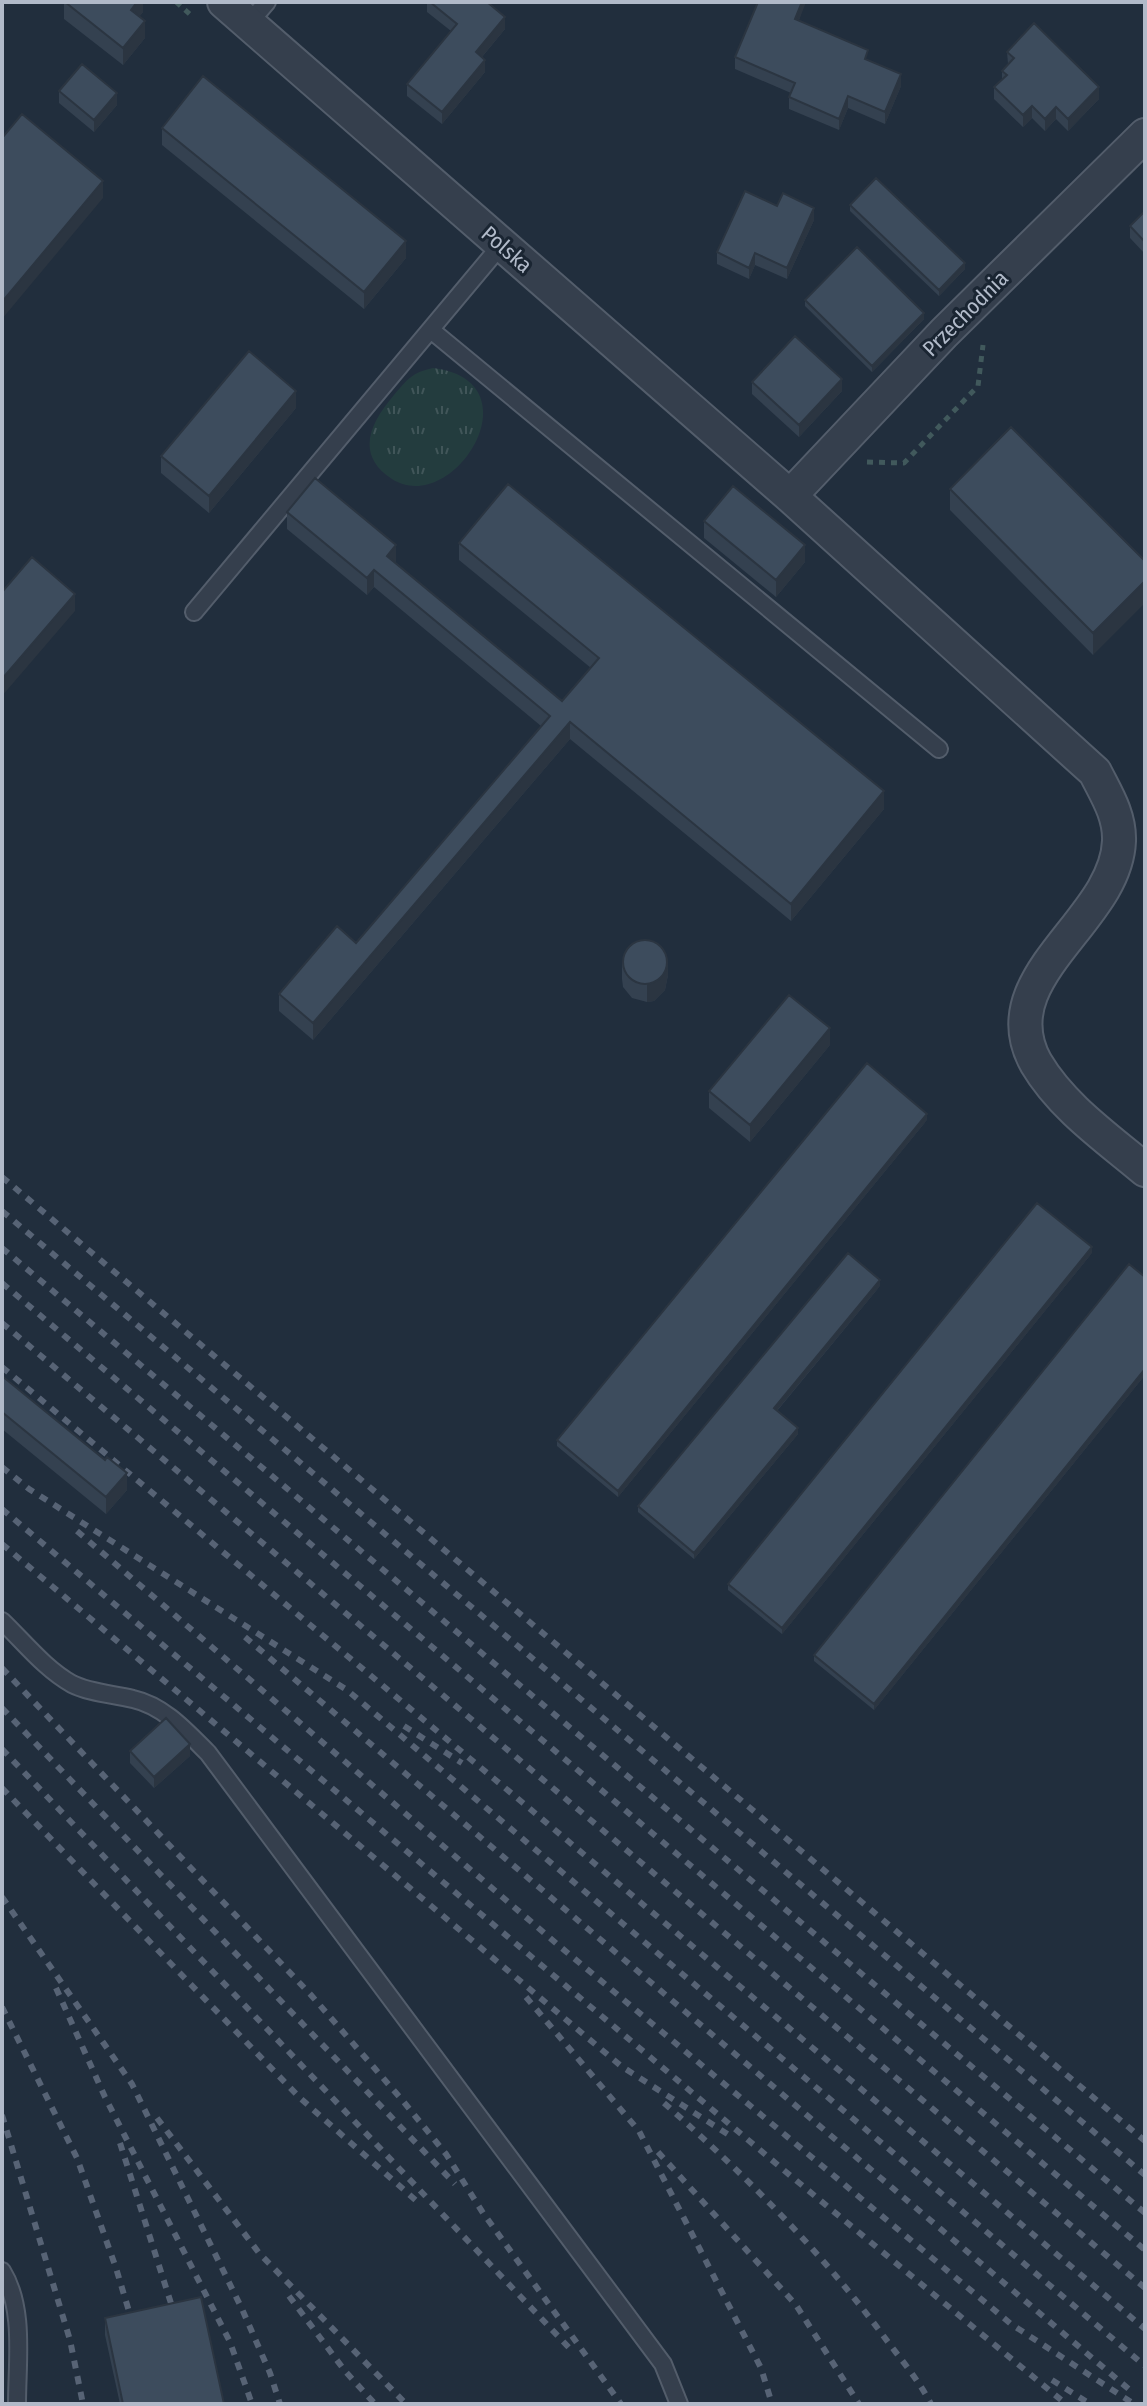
<svg xmlns="http://www.w3.org/2000/svg" width="1147" height="2406" font-family="'Fira Sans Condensed',sans-serif">
	<style>
		.grass { fill: url(#grass-tufts) }
		.lines { fill: none; stroke-linecap: round; stroke-linejoin: round }
		.lane-casing { stroke: #535d6b; stroke-width: 20 }
		.street-casing { stroke: #535d6b; stroke-width: 36 }
		.path { stroke: #41595c; stroke-width: 5; stroke-dasharray: 6 6; stroke-linecap: butt }
		.lane { stroke: #353f4d; stroke-width: 16 }
		.street { stroke: #353f4d; stroke-width: 32 }
		.rail { stroke: #576375; stroke-width: 6; stroke-dasharray: 8 8; stroke-linecap: butt }
		.wall { fill: #344150 }
		.shaded-wall { fill: #2b3541 }
		.building { fill: #3d4c5d; stroke: #2b3541; stroke-width: 2 }
		.labels { text-anchor: middle; stroke-width: 6; stroke-linejoin: round; paint-order: stroke }
		.street-label { font-size: 22px; fill: #b1bac9; stroke: #1a2532 }
	</style>
	<defs>
		<pattern id="grass-tufts" width="24" height="20" patternUnits="userSpaceOnUse" patternTransform="scale(2)"><rect width="24" height="20" fill="#233c3e"/><path d="M3 7l-1-3M5 7V3M7 7l1-3M15 17l-1-3M17 17v-4M19 17l1-3" fill="none" stroke="#415659"/></pattern>
	</defs>
	<rect width="100%" height="100%" fill="#212e3d"/>
	<path class="grass" d="M 433,368 C 539,381 453,518 392,479 C 354,454 371,422 394,395 C 408,379 411,373 433,368 Z"/>
	<g class="lines">
		<defs>
			<path id="lane" d="M 249,23 L 267,2
				M 431,330 L 939,749
				M 194,612 L 502,244
				M 2,1621 C 24,1642 45,1669 72,1684 C 90,1693 113,1694 133,1699 C 164,1706 186,1731 208,1753 L 663,2364 L 679,2404
				M 2,2271 C 25,2308 17,2361 17,2404"/>
			<path id="street" d="M 224,2 L 790,496 L 1095,772 C 1106,794 1120,815 1119,841 C 1116,922 988,977 1036,1063 C 1062,1107 1107,1138 1145,1170
				M 790,496 L 944,333 L 1145,135"/>
		</defs>
		<use href="#lane" class="lane-casing"/>
		<use href="#street" class="street-casing"/>
		<path class="path" d="M 176,2 L 193,17
			M 867,462 L 904,463 L 978,386 L 983,345"/>
		<use href="#lane" class="lane"/>
		<use href="#street" class="street"/>
		<path class="rail" d="M 2,1177 L 1145,2141
			M 2,1211 L 1145,2175
			M 2,1248 L 1145,2213
			M 2,1283 L 1145,2250
			M 2,1323 L 1145,2288
			M 2,1367 L 523,1803 L 1145,2329
			M 2,1467 L 29,1489 L 347,1690 L 1145,2366
			M 2,1509 L 786,2172 L 1066,2404
			M 77,1531 L 557,1944 L 1011,2324 L 1134,2404
			M 2,1544 L 621,2066 L 729,2135
			M 245,1637 L 1131,2391
			M 2,1668 L 311,1995 L 403,2101 L 446,2154 L 483,2213 L 621,2404
			M 2,1708 L 455,2184
			M 404,1726 L 462,1763
			M 2,1749 L 574,2353
			M 2,1788 L 300,2098 L 420,2204
			M 2,1897 L 132,2084 L 242,2309 L 270,2373 L 280,2404
			M 56,1988 L 105,2097 L 230,2342 L 252,2404
			M 526,1997 L 639,2131 L 761,2368 L 772,2404
			M 2,2007 L 77,2158 L 116,2268 L 134,2328
			M 664,2103 C 744,2174 818,2248 882,2334 C 899,2357 918,2379 931,2404
			M 2,2115 L 70,2340 L 83,2404
			M 157,2118 L 259,2253 L 406,2404
			M 120,2143 L 176,2319
			M 658,2152 L 796,2305 L 859,2404
			M 289,2296 L 345,2371 L 375,2404
			M 1052,2380 L 1090,2404"/>
	</g>
	<path class="wall" d="M 64,2 L 143,2 L 143,12 L 139,17 L 145,38 L 123,65 L 64,19 Z
		M 427,2 L 487,2 L 505,29 L 482,57 L 485,72 L 442,124 L 407,96 L 407,84 L 451,31 L 427,12 Z
		M 805,2 L 799,20 L 868,60 L 901,86 L 885,124 L 848,108 L 839,130 L 789,109 L 789,97 L 791,93 L 735,69 L 735,57 Z
		M 1007,52 L 1099,99 L 1068,131 L 1056,119 L 1045,131 L 1032,118 L 1023,127 L 994,99 L 994,87 L 1002,80 L 1002,71 L 1008,64 Z
		M 59,91 L 117,105 L 94,132 L 59,103 Z
		M 162,128 L 406,258 L 364,309 L 162,145 Z
		M 850,205 L 965,269 L 939,296 L 850,211 Z
		M 777,206 L 814,220 L 787,279 L 755,265 L 749,279 L 717,264 L 717,252 Z
		M 1145,211 L 1145,254 L 1130,238 L 1130,226 Z
		M 805,300 L 924,319 L 872,372 L 805,306 Z
		M 752,382 L 842,391 L 799,437 L 752,394 Z
		M 296,408 L 209,513 L 161,473 L 161,456 Z
		M 950,489 L 1145,561 L 1093,655 L 950,510 Z
		M 287,512 L 396,562 L 395,563 L 562,701 L 591,668 L 459,560 L 459,543 L 884,809 L 791,921 L 570,739 L 313,1040 L 279,1011 L 279,994 L 356,943 L 541,726 L 374,587 L 367,595 L 287,529 Z
		M 704,521 L 805,562 L 776,597 L 704,538 Z
		M 622,962 L 668,975 L 665,990 L 654,1001 L 647,1002 L 632,998 L 623,987 L 622,979 Z
		M 830,1045 L 750,1142 L 709,1108 L 709,1091 Z
		M 927,1120 L 618,1497 L 557,1446 L 557,1440 Z
		M 1092,1253 L 782,1634 L 728,1590 L 728,1584 Z
		M 1145,1277 L 1145,1375 L 874,1710 L 814,1661 L 814,1655 Z
		M 880,1286 L 777,1411 L 798,1434 L 694,1559 L 638,1512 L 638,1506 Z
		M 2,1376 L 127,1490 L 106,1514 L 2,1429 Z
		M 130,1751 L 190,1756 L 154,1788 L 130,1763 Z
		M 105,2318 L 224,2404 L 120,2404 L 105,2335 Z"/>
	<path class="shaded-wall" d="M 137,2 L 143,2 L 143,12 L 131,27 L 131,10 Z
		M 802,2 L 805,2 L 805,5 L 795,30 L 795,19 Z
		M 505,17 L 505,29 L 476,64 L 476,52 Z
		M 145,21 L 145,38 L 123,65 L 123,48 Z
		M 485,60 L 485,72 L 442,124 L 442,112 Z
		M 901,74 L 901,86 L 885,124 L 885,112 Z
		M 1099,87 L 1099,99 L 1068,131 L 1068,119 Z
		M 117,93 L 117,105 L 94,132 L 94,120 Z
		M 848,96 L 848,108 L 839,130 L 839,119 Z
		M 1032,106 L 1032,118 L 1023,127 L 1023,115 Z
		M 1056,107 L 1056,119 L 1045,131 L 1045,119 Z
		M 103,181 L 103,198 L 2,319 L 2,302 Z
		M 814,208 L 814,220 L 787,279 L 787,268 Z
		M 406,241 L 406,258 L 364,309 L 364,292 Z
		M 755,253 L 755,265 L 749,279 L 749,268 Z
		M 965,263 L 965,269 L 939,296 L 939,290 Z
		M 924,313 L 924,319 L 872,372 L 872,366 Z
		M 842,379 L 842,391 L 799,437 L 799,425 Z
		M 296,391 L 296,408 L 209,513 L 209,496 Z
		M 396,545 L 396,562 L 387,573 L 387,556 Z
		M 805,545 L 805,562 L 776,597 L 776,580 Z
		M 374,570 L 374,587 L 367,595 L 367,578 Z
		M 1145,581 L 1145,603 L 1093,655 L 1093,633 Z
		M 75,594 L 75,611 L 2,696 L 2,679 Z
		M 570,722 L 570,739 L 313,1040 L 313,1023 Z
		M 884,791 L 884,809 L 791,921 L 791,904 Z
		M 668,958 L 668,975 L 665,990 L 654,1001 L 647,1002 L 647,985 Z
		M 830,1028 L 830,1045 L 750,1142 L 750,1125 Z
		M 927,1114 L 927,1120 L 618,1497 L 618,1491 Z
		M 1092,1247 L 1092,1253 L 782,1634 L 782,1628 Z
		M 880,1280 L 880,1286 L 774,1414 L 774,1408 Z
		M 1145,1369 L 1145,1375 L 874,1710 L 874,1704 Z
		M 798,1428 L 798,1434 L 694,1559 L 694,1553 Z
		M 127,1473 L 127,1490 L 106,1514 L 106,1497 Z
		M 190,1744 L 190,1756 L 154,1788 L 154,1777 Z"/>
	<path class="building" d="M 65,2 L 137,2 L 131,10 L 145,21 L 123,48 Z
		M 430,2 L 487,2 L 505,17 L 476,52 L 485,60 L 442,112 L 407,84 L 457,24 Z
		M 758,2 L 802,2 L 795,19 L 868,50 L 865,59 L 901,74 L 885,112 L 848,96 L 839,119 L 789,97 L 795,83 L 735,57 Z
		M 1034,23 L 1099,87 L 1068,119 L 1056,107 L 1045,119 L 1032,106 L 1023,115 L 994,87 L 1007,75 L 1002,71 L 1014,58 L 1007,52 Z
		M 82,64 L 117,93 L 94,120 L 59,91 Z
		M 203,76 L 406,241 L 364,292 L 162,128 Z
		M 22,114 L 103,181 L 2,302 L 2,138 Z
		M 876,178 L 965,263 L 939,290 L 850,205 Z
		M 745,191 L 777,206 L 783,193 L 814,208 L 787,268 L 755,253 L 749,268 L 717,252 Z
		M 1145,211 L 1145,242 L 1130,226 Z
		M 857,247 L 924,313 L 872,366 L 805,300 Z
		M 795,336 L 842,379 L 799,425 L 752,382 Z
		M 249,351 L 296,391 L 209,496 L 161,456 Z
		M 1011,427 L 1145,561 L 1145,581 L 1093,633 L 950,489 Z
		M 315,478 L 396,545 L 387,556 L 562,701 L 599,658 L 459,543 L 508,484 L 884,791 L 791,904 L 570,722 L 313,1023 L 279,994 L 337,926 L 356,943 L 550,716 L 374,570 L 367,578 L 287,512 Z
		M 733,486 L 805,545 L 776,580 L 704,521 Z
		M 32,557 L 75,594 L 2,679 L 2,592 Z
		M623 962a22 22 0 1 1 44 0a22 22 0 1 1-44 0Z
		M 789,995 L 830,1028 L 750,1125 L 709,1091 Z
		M 867,1063 L 927,1114 L 618,1491 L 557,1440 Z
		M 1037,1203 L 1092,1247 L 782,1628 L 728,1584 Z
		M 848,1253 L 880,1280 L 774,1408 L 798,1428 L 694,1553 L 638,1506 Z
		M 1129,1264 L 1145,1277 L 1145,1369 L 874,1704 L 814,1655 Z
		M 2,1376 L 105,1460 L 107,1457 L 127,1473 L 106,1497 L 2,1412 Z
		M 166,1718 L 190,1744 L 154,1777 L 130,1751 Z
		M 201,2297 L 224,2404 L 123,2404 L 105,2318 Z"/>
	<g class="labels">
		<g class="street-label">
			<text transform="translate(507 249) rotate(41)" y="8">Polska</text>
			<text transform="translate(965 313) rotate(-45)" y="8">Przechodnia</text>
		</g>
	</g>
	<rect width="1147" height="2406" fill="none" stroke="#b1bac9" stroke-width="8"/>
</svg>
